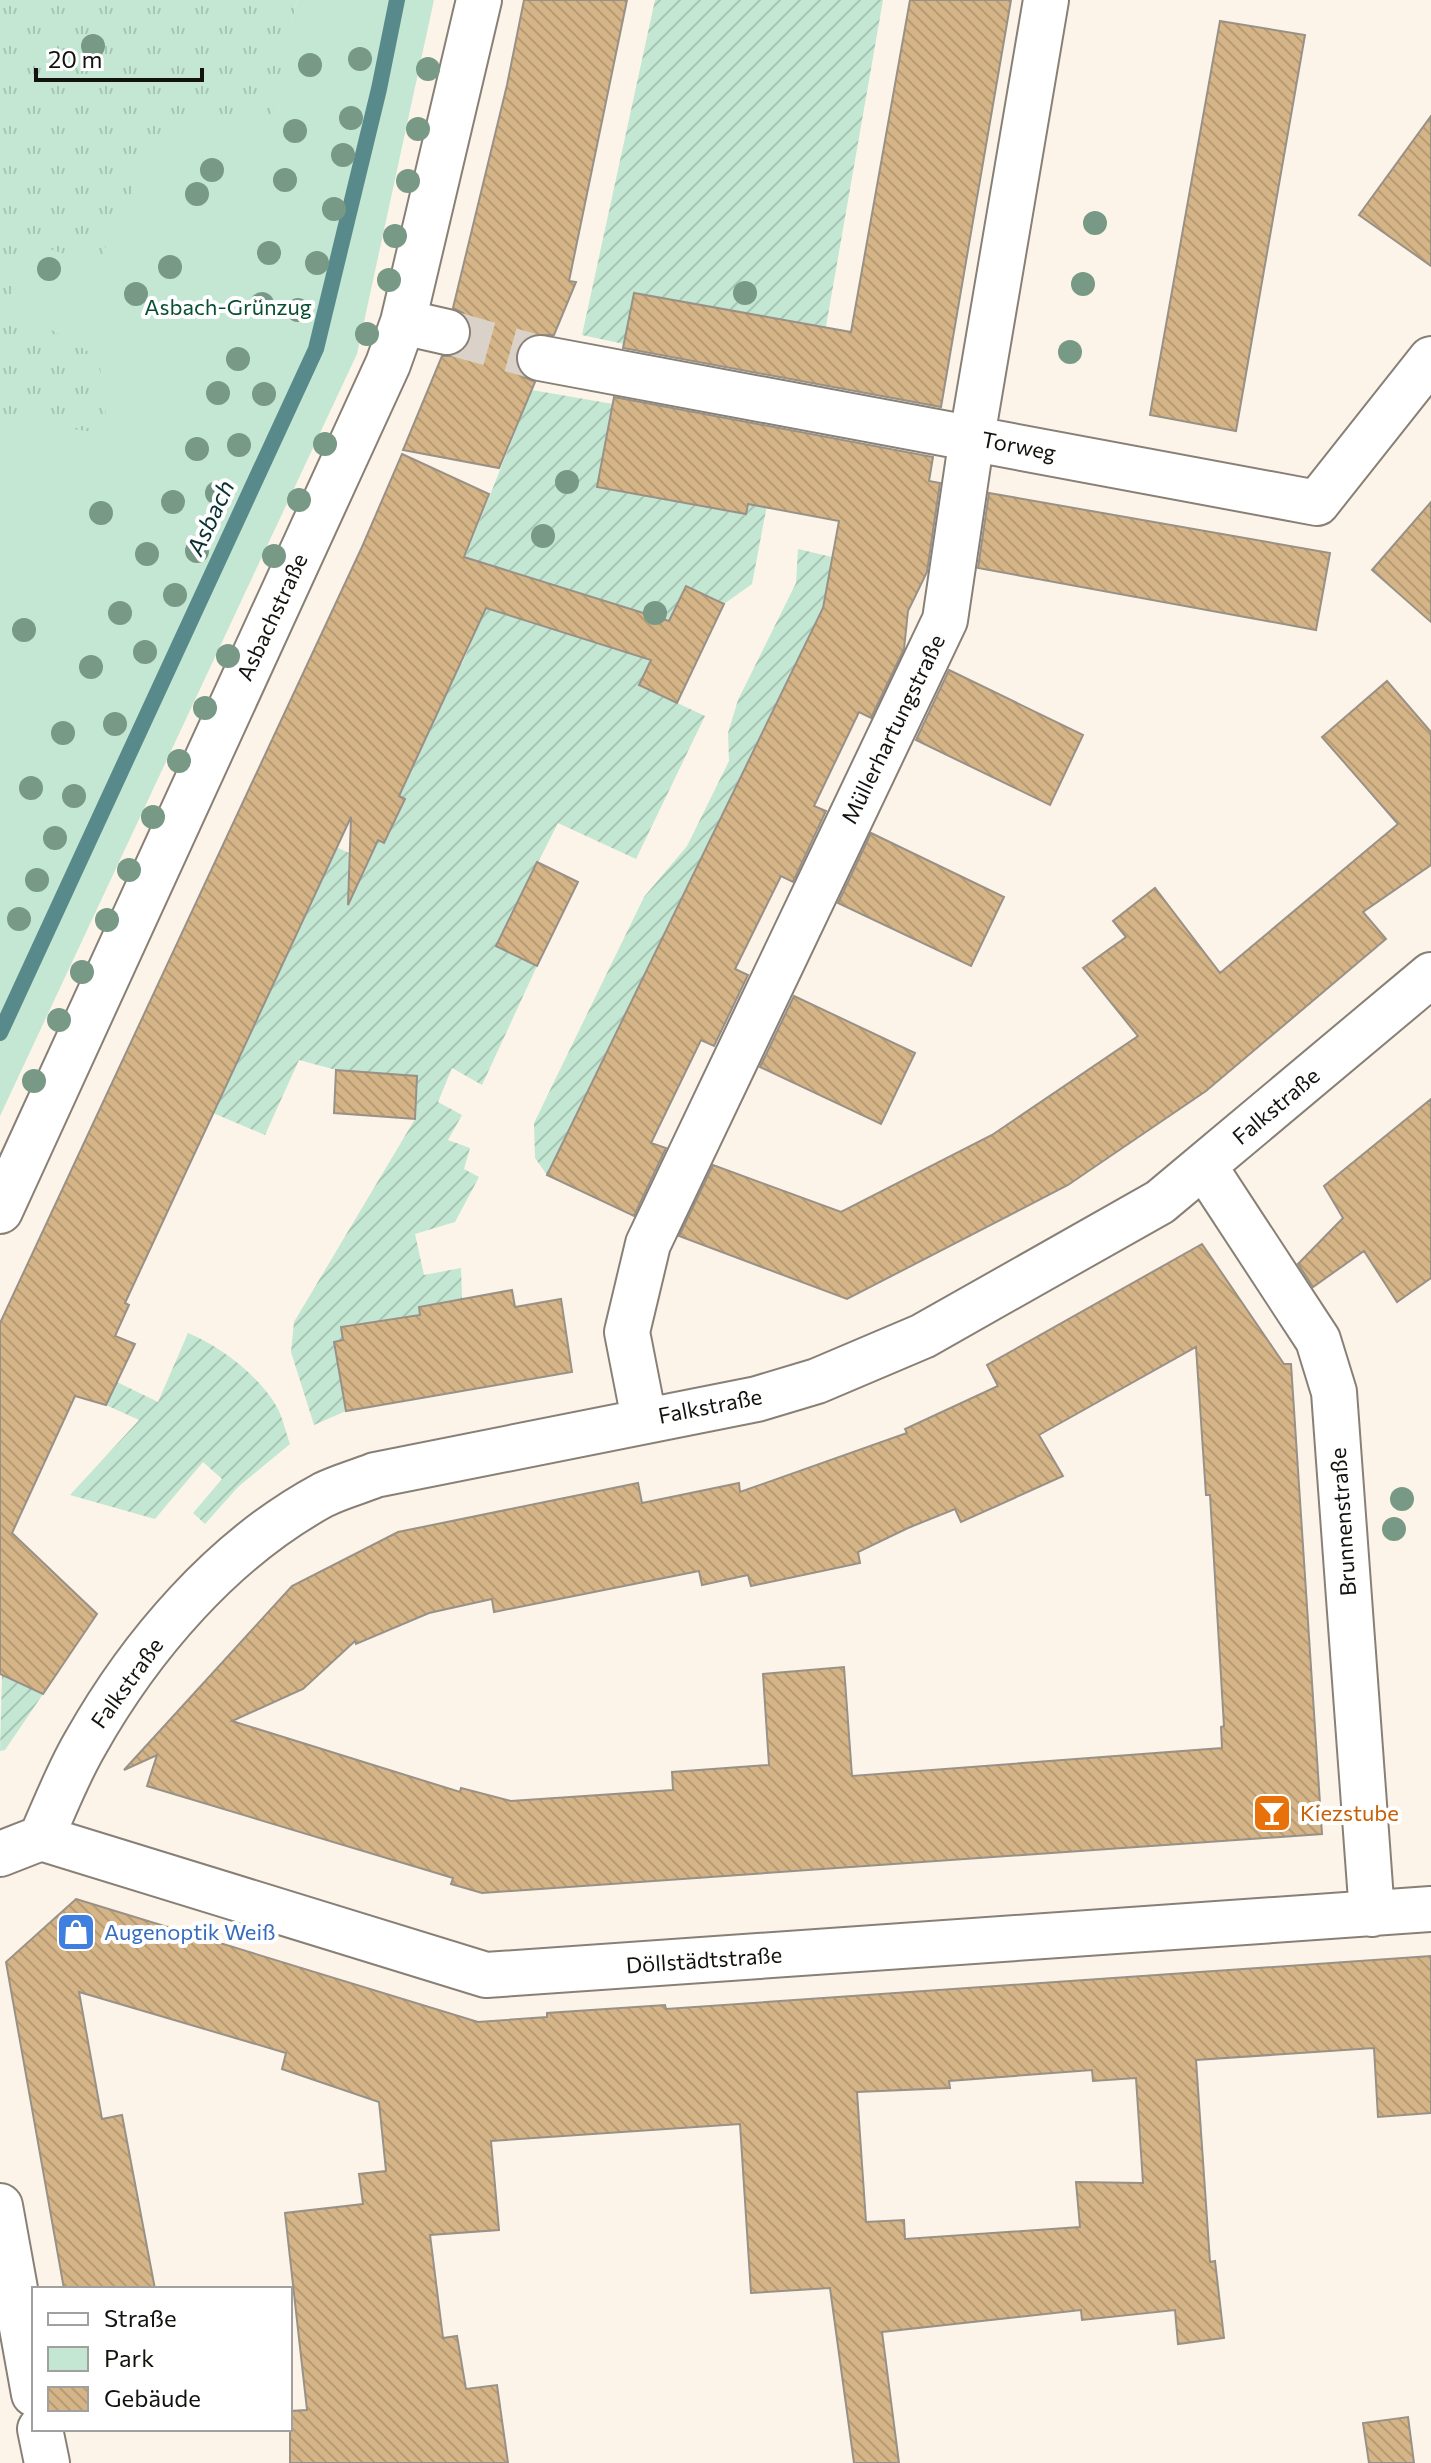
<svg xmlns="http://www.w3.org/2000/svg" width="1431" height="2463" font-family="Commissioner,sans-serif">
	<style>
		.grass { fill: url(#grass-tufts) }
		.park { fill: #c3e7d2 }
		.garden { fill: url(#garden-furrows) }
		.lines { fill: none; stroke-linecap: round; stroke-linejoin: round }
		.stream { stroke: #598a8b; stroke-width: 16 }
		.building { fill: url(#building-back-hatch); stroke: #999187; stroke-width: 2; fill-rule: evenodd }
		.minor-tunnel { stroke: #dad2c8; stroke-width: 44; stroke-dasharray: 44 22; stroke-linecap: butt }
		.minor-casing { stroke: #888076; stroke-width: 48 }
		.minor { stroke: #fff; stroke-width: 44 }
		.tree { fill: #779985 }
		.labels { text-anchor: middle; stroke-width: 8; stroke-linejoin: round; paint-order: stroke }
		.park-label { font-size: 22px; fill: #0a4f34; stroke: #fff }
		.street-label { font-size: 22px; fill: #14120e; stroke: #fff }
		.food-label { font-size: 22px; fill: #c56008; stroke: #fff; text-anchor: start }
		.shop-label { font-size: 22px; fill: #366cbe; stroke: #fff; text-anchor: start }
		.water-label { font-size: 24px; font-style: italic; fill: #0b3031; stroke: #fff }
	</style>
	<defs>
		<pattern id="grass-tufts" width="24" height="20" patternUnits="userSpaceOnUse" patternTransform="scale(2)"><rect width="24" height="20" fill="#c3e7d2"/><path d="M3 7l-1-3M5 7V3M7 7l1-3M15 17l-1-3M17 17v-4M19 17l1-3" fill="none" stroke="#a7c5b3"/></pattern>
		<pattern id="garden-furrows" width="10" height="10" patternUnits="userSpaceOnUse" patternTransform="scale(2)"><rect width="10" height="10" fill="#c3e7d2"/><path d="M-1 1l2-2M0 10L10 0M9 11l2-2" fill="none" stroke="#a7c5b3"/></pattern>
		<pattern id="building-back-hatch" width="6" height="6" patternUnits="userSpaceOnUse" patternTransform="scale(2)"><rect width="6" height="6" fill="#d5b587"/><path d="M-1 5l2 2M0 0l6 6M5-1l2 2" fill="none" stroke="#b69b73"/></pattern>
	</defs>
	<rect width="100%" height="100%" fill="#fdf4e9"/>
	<path class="grass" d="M 0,0 L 297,0 L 237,281 L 0,792 Z"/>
	<path class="park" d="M 297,0 L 434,0 L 357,354 L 0,1116 L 0,570 L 4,539 L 0,534 L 0,419 L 108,434 L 99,358 L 6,303 L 41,246 L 97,265 L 163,126 L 205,117 L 271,117 Z"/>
	<path class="garden" d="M 655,0 L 883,0 L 817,378 L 774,318 L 636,293 L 624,344 L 582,335 Z
		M 532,390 L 613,404 L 598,487 L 746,514 L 762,432 L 780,436 L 752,584 L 724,604 L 685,586 L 639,685 L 705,716 L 636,859 L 558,823 L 496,945 L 537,966 L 482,1085 L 452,1068 L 438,1102 L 462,1115 L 448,1140 L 470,1148 L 464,1169 L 479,1177 L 455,1222 L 415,1234 L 424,1275 L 461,1268 L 462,1299 L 419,1307 L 421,1327 L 334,1342 L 346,1411 L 314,1425 L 291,1352 L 294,1322 L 415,1119 L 417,1076 L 336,1070 L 299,1060 L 265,1135 L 213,1113 L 336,847 L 356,856 L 367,835 L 384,843 L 405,799 L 359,777 L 446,657 L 462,664 L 482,617 L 454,585 Z
		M 798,549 L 832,557 L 827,588 L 832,590 L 547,1175 L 535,1158 L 534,1123 L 644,897 L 687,846 L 729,761 L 728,733 L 738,700 L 796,583 Z
		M 188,1333 C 220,1346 261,1377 278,1409 C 283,1419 286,1433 290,1444 L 238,1487 L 205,1524 L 193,1513 L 222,1479 L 203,1462 L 155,1519 L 70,1495 L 139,1420 L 106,1405 L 117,1382 L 158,1402 Z
		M 2,1675 L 43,1694 L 5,1750 L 0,1751 Z"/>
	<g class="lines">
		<path class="stream" d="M 0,1033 L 316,349 L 379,89 L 397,0"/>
	</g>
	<path class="building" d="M 524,0 L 627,0 L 569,281 L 576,282 L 554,335 L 531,335 L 521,342 L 516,353 L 517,367 L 524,377 L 535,382 L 499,468 L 403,450 L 442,356 L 455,356 L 466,348 L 471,338 L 471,324 L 463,313 L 453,308 L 507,85 Z
		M 910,0 L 1011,0 L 941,407 L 623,348 L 634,293 L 851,332 Z
		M 1220,21 L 1305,35 L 1236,431 L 1150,415 Z
		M 1431,116 L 1431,266 L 1359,215 Z
		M 614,397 L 933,457 L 929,481 L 940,483 L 927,572 L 908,611 L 904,649 L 871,718 L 859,712 L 814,806 L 826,811 L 793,882 L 781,876 L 735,969 L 748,975 L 714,1046 L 701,1040 L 651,1143 L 666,1148 L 634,1216 L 547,1175 L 823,608 L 839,521 L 748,504 L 746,514 L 597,487 Z
		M 402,454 L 489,494 L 464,557 L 669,621 L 686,586 L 724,604 L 677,703 L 639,685 L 651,660 L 486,608 L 399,796 L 405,799 L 384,843 L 378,840 L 348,905 L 351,817 L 125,1303 L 129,1305 L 115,1336 L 135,1344 L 106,1405 L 75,1396 L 12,1533 L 97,1614 L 43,1694 L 0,1674 L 0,1323 L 362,547 Z
		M 989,493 L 1330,553 L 1316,630 L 978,568 Z
		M 1431,502 L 1431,622 L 1372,570 Z
		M 949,670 L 1083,735 L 1050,805 L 916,740 Z
		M 1387,681 L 1431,732 L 1431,865 L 1363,912 L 1386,939 L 1206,1091 L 1068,1185 L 847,1299 L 679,1236 L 713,1165 L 841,1212 L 992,1135 L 1138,1036 L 1083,968 L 1126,937 L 1113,921 L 1155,888 L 1220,973 L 1398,824 L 1322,737 Z
		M 871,833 L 1004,897 L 971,966 L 838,903 Z
		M 537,862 L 578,882 L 537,966 L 496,946 Z
		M 794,996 L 915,1053 L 881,1124 L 760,1067 Z
		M 336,1070 L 417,1076 L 415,1119 L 334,1113 Z
		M 1431,1099 L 1431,1278 L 1397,1302 L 1364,1251 L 1313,1287 L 1298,1264 L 1343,1218 L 1324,1186 Z
		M 1202,1244 L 1284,1364 L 1291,1364 L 1322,1834 L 482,1893 L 451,1884 L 453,1878 L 147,1786 L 157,1755 L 124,1770 L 292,1586 L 398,1532 L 638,1483 L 642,1503 L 739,1483 L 740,1492 L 907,1433 L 905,1429 L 998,1386 L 987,1365 ZM 1196,1347 L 1206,1495 L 1210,1495 L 1224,1726 L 1221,1727 L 1222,1748 L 852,1776 L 844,1667 L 763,1674 L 769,1765 L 672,1772 L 673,1790 L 511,1801 L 461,1788 L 460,1792 L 232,1721 L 303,1689 L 355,1641 L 356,1644 L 429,1613 L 492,1599 L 494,1612 L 699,1571 L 702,1585 L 748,1575 L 751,1586 L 860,1563 L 858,1552 L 908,1528 L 955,1509 L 961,1522 L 1063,1476 L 1039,1435 Z
		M 512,1290 L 515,1307 L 561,1299 L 572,1372 L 346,1411 L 334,1342 L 343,1340 L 341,1327 L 420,1315 L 419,1307 Z
		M 76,1899 L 478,2022 L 547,2017 L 547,2013 L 665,2005 L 666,2009 L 1431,1956 L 1431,2113 L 1378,2117 L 1374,2048 L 1196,2060 L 1210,2262 L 1215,2261 L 1224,2338 L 1178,2344 L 1175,2310 L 1082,2320 L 1081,2310 L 882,2332 L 899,2463 L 854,2463 L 830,2288 L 751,2293 L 740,2124 L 491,2141 L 499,2230 L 430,2235 L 443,2338 L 457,2336 L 466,2389 L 497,2385 L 508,2463 L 290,2463 L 290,2411 L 307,2410 L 285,2213 L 363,2204 L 359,2174 L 386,2171 L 379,2102 L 282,2069 L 286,2053 L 79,1992 L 102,2119 L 122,2115 L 155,2289 L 64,2289 L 6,1962 ZM 1092,2070 L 1093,2081 L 1136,2078 L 1143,2183 L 1076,2182 L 1080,2227 L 905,2239 L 904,2220 L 866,2222 L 857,2092 L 950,2088 L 949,2081 Z
		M 1408,2417 L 1414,2463 L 1369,2463 L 1363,2423 Z"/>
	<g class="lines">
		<path class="minor-tunnel" d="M 447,332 L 540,358"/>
		<defs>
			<path id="minor" d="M 403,322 L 447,332
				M 540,358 L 1317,503 L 1431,359
				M 1204,1166 L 1318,1340 L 1334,1392 L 1372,1914
				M 0,1211 L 388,364 L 403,322 L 479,0
				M 644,1419 L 627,1332 L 648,1244 L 945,620 L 972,437 L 1046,0
				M 41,1838 C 55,1807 68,1773 85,1744 C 140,1646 223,1549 323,1495 C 339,1487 358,1482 375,1475 L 757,1399 L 817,1381 L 923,1336 L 1160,1202 L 1431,975
				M 0,1854 L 41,1838 L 486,1975 L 1431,1909
				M 0,2206 L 34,2394
				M 40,2429 L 47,2463"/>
		</defs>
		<use href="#minor" class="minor-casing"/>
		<use href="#minor" class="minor"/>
	</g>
	<g class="tree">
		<circle cx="93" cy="46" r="12"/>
		<circle cx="360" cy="59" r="12"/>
		<circle cx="310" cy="65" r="12"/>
		<circle cx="428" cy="69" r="12"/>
		<circle cx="351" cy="118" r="12"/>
		<circle cx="418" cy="129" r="12"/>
		<circle cx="295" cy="131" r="12"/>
		<circle cx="343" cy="155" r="12"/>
		<circle cx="212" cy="170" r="12"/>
		<circle cx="285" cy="180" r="12"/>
		<circle cx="408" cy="181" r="12"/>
		<circle cx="197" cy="194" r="12"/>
		<circle cx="334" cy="209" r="12"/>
		<circle cx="1095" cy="223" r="12"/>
		<circle cx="395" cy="236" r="12"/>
		<circle cx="269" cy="253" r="12"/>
		<circle cx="317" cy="263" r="12"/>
		<circle cx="170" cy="267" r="12"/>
		<circle cx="49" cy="269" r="12"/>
		<circle cx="389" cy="280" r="12"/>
		<circle cx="1083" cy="284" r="12"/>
		<circle cx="745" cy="293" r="12"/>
		<circle cx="136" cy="294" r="12"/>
		<circle cx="262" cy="304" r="12"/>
		<circle cx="298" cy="310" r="12"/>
		<circle cx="367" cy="334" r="12"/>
		<circle cx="1070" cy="352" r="12"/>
		<circle cx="238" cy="359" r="12"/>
		<circle cx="218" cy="393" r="12"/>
		<circle cx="264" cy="394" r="12"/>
		<circle cx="325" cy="444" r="12"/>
		<circle cx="239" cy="445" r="12"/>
		<circle cx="197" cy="449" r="12"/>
		<circle cx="567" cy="482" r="12"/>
		<circle cx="217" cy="493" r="12"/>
		<circle cx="299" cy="500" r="12"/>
		<circle cx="173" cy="502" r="12"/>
		<circle cx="101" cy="513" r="12"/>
		<circle cx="543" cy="536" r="12"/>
		<circle cx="197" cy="551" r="12"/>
		<circle cx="147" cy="554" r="12"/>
		<circle cx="274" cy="556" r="12"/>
		<circle cx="175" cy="595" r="12"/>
		<circle cx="120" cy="613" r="12"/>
		<circle cx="655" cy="613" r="12"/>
		<circle cx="24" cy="630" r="12"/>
		<circle cx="145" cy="652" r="12"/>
		<circle cx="228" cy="656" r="12"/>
		<circle cx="91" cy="667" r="12"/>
		<circle cx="205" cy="708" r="12"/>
		<circle cx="115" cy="724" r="12"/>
		<circle cx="63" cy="733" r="12"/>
		<circle cx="179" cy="761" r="12"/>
		<circle cx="31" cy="788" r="12"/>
		<circle cx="74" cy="796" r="12"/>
		<circle cx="153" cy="817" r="12"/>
		<circle cx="55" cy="838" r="12"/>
		<circle cx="129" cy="870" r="12"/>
		<circle cx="37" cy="880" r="12"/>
		<circle cx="19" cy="919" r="12"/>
		<circle cx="107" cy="920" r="12"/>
		<circle cx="82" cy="972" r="12"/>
		<circle cx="59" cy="1020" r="12"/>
		<circle cx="34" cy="1081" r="12"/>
		<circle cx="1402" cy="1499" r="12"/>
		<circle cx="1394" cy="1529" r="12"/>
	</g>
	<defs>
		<symbol id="bar-square" viewBox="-11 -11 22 22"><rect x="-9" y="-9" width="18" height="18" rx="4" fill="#e8710a" stroke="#fff"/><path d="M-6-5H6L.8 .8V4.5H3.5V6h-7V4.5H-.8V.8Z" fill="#fff"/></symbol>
		<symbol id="shop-square" viewBox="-11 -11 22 22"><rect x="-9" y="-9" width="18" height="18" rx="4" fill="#3f7fe0" stroke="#fff"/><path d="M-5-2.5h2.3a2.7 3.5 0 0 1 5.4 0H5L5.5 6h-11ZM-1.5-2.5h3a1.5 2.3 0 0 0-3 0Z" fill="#fff"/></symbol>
	</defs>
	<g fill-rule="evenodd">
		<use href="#bar-square" x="1250" y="1791" width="44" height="44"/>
		<use href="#shop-square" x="54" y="1910" width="44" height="44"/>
	</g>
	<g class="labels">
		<g class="park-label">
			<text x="228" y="315">Asbach-Grünzug</text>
		</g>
		<g class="street-label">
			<text transform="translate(1019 446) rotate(11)" y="8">Torweg</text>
			<text transform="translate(272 617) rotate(-65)" y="8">Asbachstraße</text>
			<text transform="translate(893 729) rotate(-64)" y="8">Müllerhartungstraße</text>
			<text transform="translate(1276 1106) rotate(-40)" y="8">Falkstraße</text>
			<text transform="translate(710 1406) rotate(-11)" y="8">Falkstraße</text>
			<text transform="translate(1343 1522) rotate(-94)" y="8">Brunnenstraße</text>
			<text transform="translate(127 1683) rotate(-54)" y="8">Falkstraße</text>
			<text transform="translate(704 1960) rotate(-4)" y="8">Döllstädtstraße</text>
		</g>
		<g class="food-label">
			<text x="1300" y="1821">Kiezstube</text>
		</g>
		<g class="shop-label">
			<text x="104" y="1940">Augenoptik Weiß</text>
		</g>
		<g class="water-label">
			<text transform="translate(211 518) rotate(-65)" y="8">Asbach</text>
		</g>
	</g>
	<rect x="32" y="2287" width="260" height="144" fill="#ffffff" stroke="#a1a09f" stroke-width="2"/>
	<rect x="48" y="2313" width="40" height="12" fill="#ffffff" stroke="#a1a09f" stroke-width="2"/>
	<text x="104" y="2327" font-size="24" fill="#14120e">Straße</text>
	<rect x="48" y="2347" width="40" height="24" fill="#c3e7d2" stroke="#a1a09f" stroke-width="2"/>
	<text x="104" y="2367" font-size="24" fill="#14120e">Park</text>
	<rect x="48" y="2387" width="40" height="24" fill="url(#building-back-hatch)" stroke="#a1a09f" stroke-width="2"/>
	<text x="104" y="2407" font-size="24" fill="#14120e">Gebäude</text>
	<path d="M36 68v12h166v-12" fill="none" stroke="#14120e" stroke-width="4"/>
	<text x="48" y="68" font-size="24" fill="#14120e" stroke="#ffffff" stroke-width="6" paint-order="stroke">20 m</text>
</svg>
